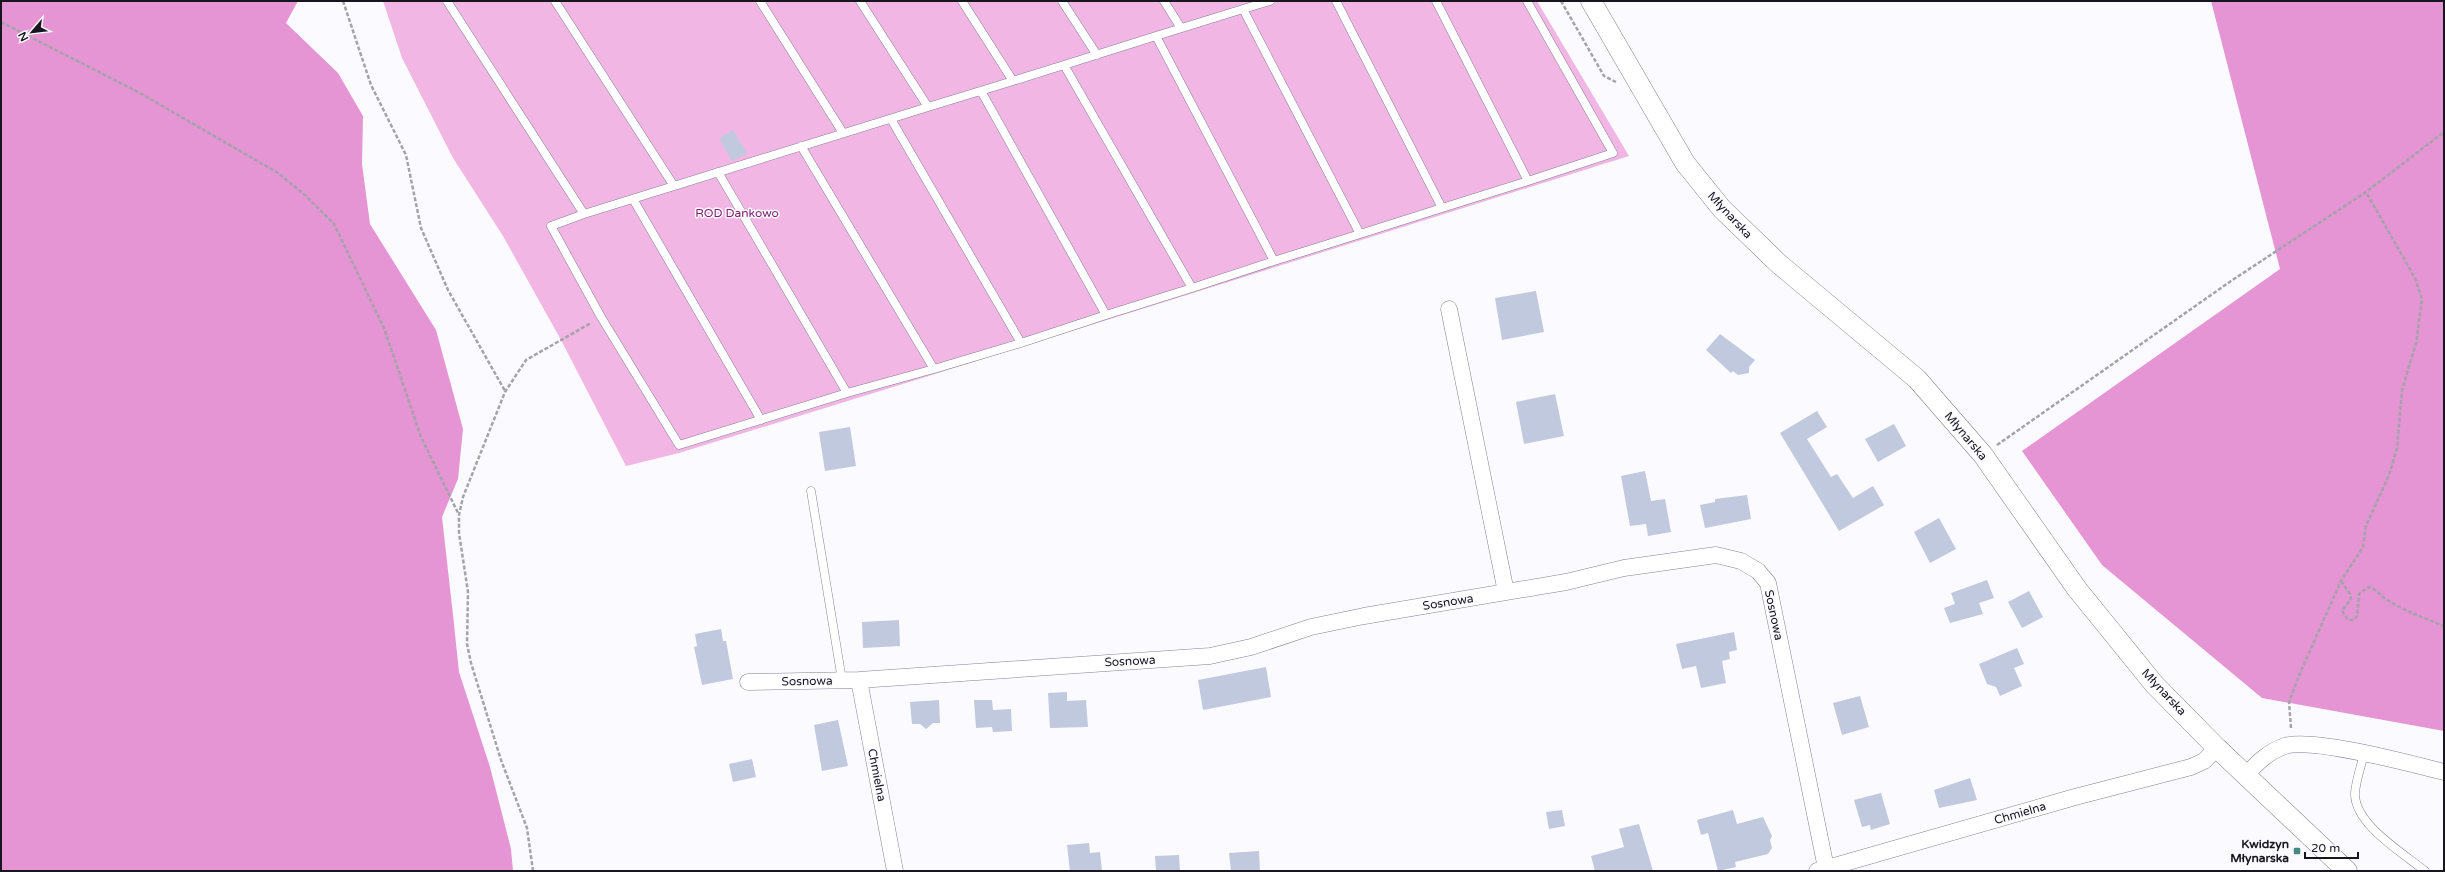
<svg xmlns="http://www.w3.org/2000/svg" width="2445" height="872" font-family="'Varela Round',sans-serif">
	<style>
		.green { fill: #f1b6e3 }
		.forest { fill: #e594d4 }
		.building { fill: #c1c9df }
		.lines { fill: none; stroke-linecap: round; stroke-linejoin: round }
		.service-casing { stroke: #848196; stroke-width: 9 }
		.minor-casing { stroke: #848196; stroke-width: 17 }
		.tertiary-casing { stroke: #848196; stroke-width: 21 }
		.path { stroke: #a4a3a9; stroke-width: 2.5; stroke-dasharray: 4 2; stroke-linecap: butt }
		.service { stroke: #fff; stroke-width: 8 }
		.minor { stroke: #fff; stroke-width: 16 }
		.tertiary { stroke: #fff; stroke-width: 20 }
		.poi-dot { fill: #448a81; stroke: #fbfaff; stroke-width: 1.5 }
		.labels { text-anchor: middle; stroke-width: 3; stroke-linejoin: round; paint-order: stroke }
		.park-label { font-size: 12px; fill: #7f2071; stroke: #fbfaff }
		.street-label { font-size: 12px; fill: #17161e; stroke: #fbfaff }
		.poi-label { font-size: 12px; font-weight: bold; fill: #17161e; stroke: #fbfaff; text-anchor: end }
	</style>
	<rect width="100%" height="100%" fill="#fbfaff"/>
	<path class="green" d="M 383,1 L 1537,1 L 1629,156 L 919,379 L 679,453 L 626,466 L 561,340 L 503,236 L 453,158 L 402,58 Z"/>
	<path class="forest" d="M 1,1 L 298,1 L 286,23 L 338,73 L 363,116 L 362,164 L 370,224 L 436,330 L 463,429 L 458,479 L 442,517 L 453,615 L 459,672 L 490,767 L 511,849 L 513,871 L 1,871 Z
		M 2211,1 L 2444,1 L 2444,731 L 2262,698 L 2102,565 L 2022,451 L 2280,269 Z"/>
	<path class="building" d="M 733,130 L 747,153 L 732,161 L 719,138 Z
		M 1536,291 L 1544,332 L 1502,340 L 1495,298 Z
		M 1720,334 L 1755,360 L 1749,367 L 1749,373 L 1738,375 L 1733,371 L 1731,373 L 1706,350 Z
		M 1555,394 L 1564,436 L 1524,444 L 1516,402 Z
		M 1817,411 L 1827,427 L 1807,439 L 1831,477 L 1837,474 L 1853,498 L 1873,486 L 1884,505 L 1839,531 L 1780,433 Z
		M 1894,424 L 1906,446 L 1878,462 L 1865,439 Z
		M 850,427 L 856,466 L 825,471 L 819,432 Z
		M 1645,471 L 1651,501 L 1665,499 L 1671,532 L 1648,536 L 1646,524 L 1630,526 L 1621,476 Z
		M 1747,495 L 1751,519 L 1705,528 L 1700,505 L 1715,502 L 1715,499 Z
		M 1939,518 L 1956,549 L 1930,563 L 1914,532 Z
		M 1987,580 L 1994,598 L 1979,603 L 1983,614 L 1950,623 L 1944,608 L 1955,604 L 1951,593 Z
		M 2029,591 L 2043,617 L 2022,628 L 2008,602 Z
		M 899,620 L 900,646 L 863,648 L 862,622 Z
		M 721,629 L 723,641 L 726,641 L 733,679 L 702,685 L 694,647 L 697,646 L 695,634 Z
		M 1734,632 L 1737,650 L 1729,652 L 1730,659 L 1722,661 L 1726,683 L 1701,688 L 1696,666 L 1682,669 L 1676,644 Z
		M 2017,648 L 2024,664 L 2014,668 L 2022,686 L 2000,696 L 1996,687 L 1987,684 L 1979,664 Z
		M 1266,667 L 1271,697 L 1203,710 L 1198,680 Z
		M 1067,692 L 1067,701 L 1086,700 L 1088,727 L 1050,728 L 1048,693 Z
		M 1860,696 L 1869,727 L 1842,735 L 1833,703 Z
		M 939,700 L 940,723 L 933,723 L 926,729 L 920,724 L 912,724 L 910,702 Z
		M 974,700 L 992,700 L 993,710 L 1011,709 L 1012,731 L 993,732 L 992,727 L 976,728 Z
		M 838,720 L 848,766 L 822,771 L 814,725 Z
		M 752,759 L 756,777 L 733,782 L 729,764 Z
		M 1970,778 L 1977,800 L 1939,808 L 1934,790 Z
		M 1881,793 L 1890,824 L 1871,830 L 1870,825 L 1862,827 L 1854,800 Z
		M 1562,810 L 1565,826 L 1549,829 L 1546,812 Z
		M 1733,810 L 1737,824 L 1763,817 L 1772,836 L 1770,840 L 1772,848 L 1768,854 L 1735,862 L 1736,867 L 1718,871 L 1708,833 L 1701,835 L 1697,820 Z
		M 1639,824 L 1653,871 L 1595,871 L 1591,856 L 1624,847 L 1619,829 Z
		M 1089,843 L 1090,853 L 1100,852 L 1102,871 L 1070,871 L 1067,845 Z
		M 1259,851 L 1260,871 L 1231,871 L 1229,853 Z
		M 1179,855 L 1180,871 L 1156,871 L 1155,856 Z"/>
	<g class="lines">
		<defs>
			<path id="service" d="M 447,1 L 584,214 L 551,226 L 601,317 L 679,445 L 847,393 L 934,369
				M 555,1 L 674,186
				M 760,1 L 843,133
				M 860,1 L 928,107 L 1013,81 L 962,1
				M 1062,1 L 1097,55
				M 1164,1 L 1181,28
				M 1336,1 L 1442,208 L 1528,181 L 1436,1
				M 1527,1 L 1613,153 L 1528,181
				M 1156,36 L 1243,9
				M 1013,81 L 1064,65
				M 981,91 L 1106,315 L 1192,288 L 1064,65 L 1156,36 L 1274,261 L 1360,234 L 1243,9 L 1270,1
				M 801,146 L 934,369 L 1021,343 L 891,119
				M 718,172 L 847,393
				M 633,199 L 761,420
				M 584,214 L 928,107
				M 1360,234 L 1442,208
				M 1192,288 L 1274,261
				M 1021,343 L 1106,315
				M 811,491 L 842,680
				M 2364,754 C 2361,766 2356,780 2355,793 C 2354,824 2403,853 2425,871"/>
			<path id="minor" d="M 1449,309 L 1506,592
				M 859,680 L 895,871
				M 748,682 L 859,680 L 1210,656 L 1251,647 L 1311,627 L 1364,616 L 1566,582 L 1624,568 L 1716,555 L 1741,561 L 1758,571 L 1768,583 L 1826,868
				M 2246,775 C 2257,763 2269,751 2285,746 C 2312,737 2412,764 2444,772
				M 1817,871 L 2075,797 L 2191,767 L 2204,761 L 2217,748"/>
			<path id="tertiary" d="M 1591,1 L 1685,163 L 1722,209 L 1779,264 L 1917,379 L 1983,455 L 2077,589 L 2154,684 L 2217,748 L 2347,871"/>
		</defs>
		<use href="#service" class="service-casing"/>
		<use href="#minor" class="minor-casing"/>
		<use href="#tertiary" class="tertiary-casing"/>
		<path class="path" d="M 343,1 L 371,85 L 406,155 L 421,228 L 448,290 L 505,391
			M 1561,1 L 1604,76 L 1616,82
			M 2444,1 L 2444,3
			M 1,22 L 140,93 L 278,173 L 305,195 L 334,224 L 384,328 L 421,437 L 459,515
			M 1997,445 L 2231,281 L 2366,192 L 2444,132
			M 2341,581 L 2350,594 L 2351,599 L 2342,611 L 2348,620 L 2354,620 L 2357,616 L 2359,594 L 2369,587 C 2378,590 2380,596 2387,600 C 2405,611 2424,618 2444,626
			M 2291,728 L 2289,702 L 2300,673 L 2341,581 L 2363,547 L 2366,526 L 2389,475 L 2397,448 L 2402,390 L 2416,343 L 2422,299 L 2415,278 L 2366,192
			M 533,871 L 527,828 L 501,760 L 471,663 L 467,644 L 468,592 L 459,533 L 459,515 L 463,497 L 505,392 L 526,360 L 591,323"/>
		<use href="#service" class="service"/>
		<use href="#minor" class="minor"/>
		<use href="#tertiary" class="tertiary"/>
	</g>
	<rect class="poi-dot" x="2293" y="847" width="8" height="8" rx="2"/>
	<g class="labels">
		<g class="park-label">
			<text x="737" y="217">ROD Dankowo</text>
		</g>
		<g class="street-label">
			<text transform="translate(1730 215) rotate(47)" y="4">Młynarska</text>
			<text transform="translate(1966 436) rotate(50)" y="4">Młynarska</text>
			<text transform="translate(1448 602) rotate(-9)" y="4">Sosnowa</text>
			<text transform="translate(1774 615) rotate(78)" y="4">Sosnowa</text>
			<text transform="translate(1130 661) rotate(-3)" y="4">Sosnowa</text>
			<text transform="translate(807 681) rotate(-1)" y="4">Sosnowa</text>
			<text transform="translate(2164 692) rotate(47)" y="4">Młynarska</text>
			<text transform="translate(877 775) rotate(79)" y="4">Chmielna</text>
			<text transform="translate(2020 813) rotate(-16)" y="4">Chmielna</text>
		</g>
		<g class="poi-label">
			<text x="2289" y="848">Kwidzyn<tspan x="2289" dy="14">Młynarska</tspan></text>
		</g>
	</g>
	<rect width="2445" height="872" fill="none" stroke="#17161e" stroke-width="4"/>
	<g transform="translate(32 32) rotate(242)" stroke="#fbfaff" stroke-width="3" paint-order="stroke">
	<path d="M0-3L7 15L0 10L-7 15Z" fill="#17161e"/>
	<text y="-6" font-size="11" font-weight="bold" text-anchor="middle" fill="#17161e">N</text>
	</g>
	<path d="M2305 852v6h53v-6" fill="none" stroke="#17161e" stroke-width="2"/>
	<text x="2311" y="852" font-size="12" fill="#17161e" stroke="#fbfaff" stroke-width="3" paint-order="stroke">20 m</text>
</svg>
